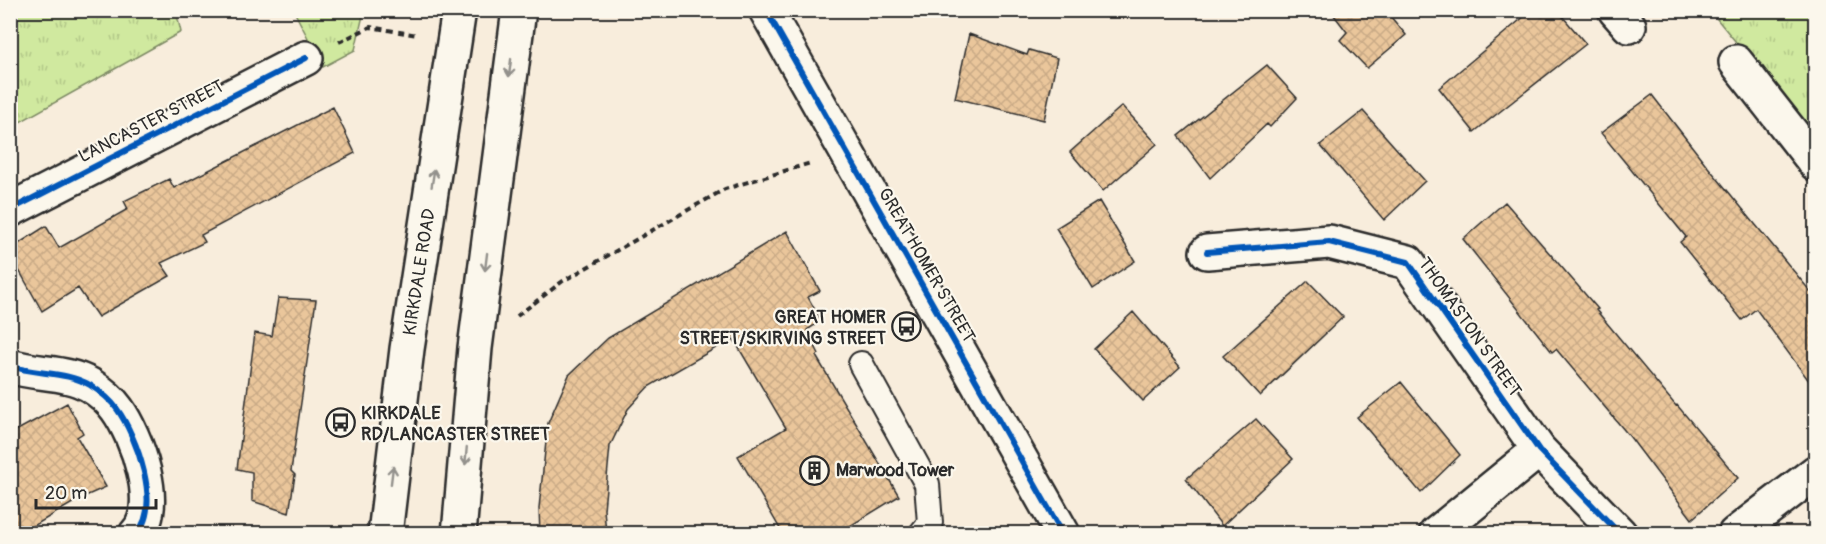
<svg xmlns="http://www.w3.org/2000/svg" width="1826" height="544" font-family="Pangolin,sans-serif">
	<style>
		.grass { fill: url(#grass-tufts); stroke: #7e8a65; stroke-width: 1.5 }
		.building { fill: url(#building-cross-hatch); stroke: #2b2b2b; stroke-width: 1.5 }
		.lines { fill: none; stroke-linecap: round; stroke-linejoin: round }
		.service-casing { stroke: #2b2b2b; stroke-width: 28 }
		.minor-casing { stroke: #2b2b2b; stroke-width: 38 }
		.tertiary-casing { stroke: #2b2b2b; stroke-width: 38 }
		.trunk-casing { stroke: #2b2b2b; stroke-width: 38 }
		.path { stroke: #2b2b2b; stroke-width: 4; stroke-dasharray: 6 4.5; stroke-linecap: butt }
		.service { stroke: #fbf7ec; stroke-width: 24 }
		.minor { stroke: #fbf7ec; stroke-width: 33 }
		.tertiary { stroke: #fbf7ec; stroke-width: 33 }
		.trunk { stroke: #fbf7ec; stroke-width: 33 }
		.cycleway-casing { stroke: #fbf7ec; stroke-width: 10 }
		.cycleway { stroke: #0057b8; stroke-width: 6 }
		.oneway { stroke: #93918c }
		.labels { text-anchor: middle; stroke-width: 4.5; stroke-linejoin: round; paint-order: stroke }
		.street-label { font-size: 18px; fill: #2b2b2b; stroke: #fbf7ec }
		.poi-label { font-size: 18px; font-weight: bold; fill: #2b2b2b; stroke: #fbf7ec; text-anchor: start }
	</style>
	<defs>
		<pattern id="grass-tufts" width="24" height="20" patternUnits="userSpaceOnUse" patternTransform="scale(1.5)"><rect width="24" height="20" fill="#d0e99f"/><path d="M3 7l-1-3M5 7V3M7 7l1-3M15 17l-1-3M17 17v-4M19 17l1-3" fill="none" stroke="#b3c889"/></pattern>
		<pattern id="building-cross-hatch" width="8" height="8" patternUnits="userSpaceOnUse" patternTransform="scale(1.5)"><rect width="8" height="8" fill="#eac69b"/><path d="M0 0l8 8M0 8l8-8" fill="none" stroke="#c9aa86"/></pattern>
	</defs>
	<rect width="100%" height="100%" fill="#f8eddc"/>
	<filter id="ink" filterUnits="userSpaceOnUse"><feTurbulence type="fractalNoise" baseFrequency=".0167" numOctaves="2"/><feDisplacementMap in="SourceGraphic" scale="12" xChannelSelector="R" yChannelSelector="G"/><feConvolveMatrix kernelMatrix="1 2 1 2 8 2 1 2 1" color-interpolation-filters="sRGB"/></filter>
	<g filter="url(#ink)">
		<path class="grass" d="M 11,10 L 176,11 L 181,32 L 11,127 Z
			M 294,11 L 364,11 L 355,50 L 323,67 Z
			M 1727,11 L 1815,11 L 1815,138 L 1717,19 Z"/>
		<path class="building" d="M 1330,10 L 1385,10 L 1406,35 L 1367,68 L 1340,40 L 1347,32 Z
			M 1532,10 L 1557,10 L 1586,44 L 1474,132 L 1439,88 Z
			M 969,34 L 1027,55 L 1029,50 L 1057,58 L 1044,120 L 955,98 Z
			M 1267,65 L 1297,98 L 1270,127 L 1267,124 L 1210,178 L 1178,136 Z
			M 1652,95 L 1708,167 L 1815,297 L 1815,389 L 1756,309 L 1742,320 L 1680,242 L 1686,237 L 1601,133 Z
			M 1122,106 L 1157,144 L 1103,191 L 1070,152 Z
			M 333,107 L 355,153 L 201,235 L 205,242 L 161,263 L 170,276 L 98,317 L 78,288 L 42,311 L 10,254 L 10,249 L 46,226 L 59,248 L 128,209 L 124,201 L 169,179 L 174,188 Z
			M 1363,111 L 1425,181 L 1384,220 L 1320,145 Z
			M 1099,201 L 1135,261 L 1093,289 L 1056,228 Z
			M 1505,202 L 1598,309 L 1596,310 L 1676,406 L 1677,405 L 1738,478 L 1692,519 L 1630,437 L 1556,349 L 1552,352 L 1463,239 Z
			M 787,231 L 820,291 L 808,297 L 821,321 L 807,330 L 819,354 L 816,356 L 899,496 L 837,534 L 783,534 L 738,456 L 786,428 L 733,338 L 648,387 L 628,409 L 610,446 L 604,509 L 606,534 L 540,534 L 539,508 L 548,423 L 569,375 L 608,338 Z
			M 1308,281 L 1343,317 L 1260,396 L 1223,356 Z
			M 278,298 L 316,300 L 291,471 L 295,475 L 289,513 L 252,501 L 252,472 L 237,469 L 255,333 L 272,336 Z
			M 1133,312 L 1180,367 L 1143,401 L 1094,349 Z
			M 1401,382 L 1460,455 L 1421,493 L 1357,417 Z
			M 67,403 L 83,433 L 77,437 L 106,487 L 81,498 L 20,534 L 10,534 L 10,434 Z
			M 1256,419 L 1293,459 L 1222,526 L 1186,479 Z"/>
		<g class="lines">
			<defs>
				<path id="service" d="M 861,364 L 927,484 L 930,523 L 921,534"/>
				<path id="minor" d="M 1615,10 L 1629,26
					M 1736,62 L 1816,164
					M 10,210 L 306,58
					M 1207,252 L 1329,242 L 1408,262 L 1539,450 L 1620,534
					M 10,366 C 37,375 66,371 90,385 C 101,392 110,399 117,409 C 136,435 163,507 136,534
					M 1436,534 L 1539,450
					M 1735,534 L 1816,472"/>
				<path id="tertiary" d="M 766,10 L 1063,534"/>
				<path id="trunk" d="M 385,534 L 407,349 L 459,10
					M 459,534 L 475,348 L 519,10"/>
			</defs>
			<use href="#service" class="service-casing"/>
			<use href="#minor" class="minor-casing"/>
			<use href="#tertiary" class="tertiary-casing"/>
			<use href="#trunk" class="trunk-casing"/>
			<path class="path" d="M 339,42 L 370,27 L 417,35
				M 517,316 L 563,281 L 725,189 L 811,163"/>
			<use href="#service" class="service"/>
			<use href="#minor" class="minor"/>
			<use href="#tertiary" class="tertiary"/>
			<use href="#trunk" class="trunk"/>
			<defs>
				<path id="cycleway" d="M 766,10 L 1063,534
					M 10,210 L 306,58
					M 1207,252 L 1329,242 L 1408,262 L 1539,450 L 1620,534
					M 10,366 C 37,375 66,371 90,385 C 101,392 110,399 117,409 C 136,435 163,507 136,534"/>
			</defs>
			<use href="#cycleway" class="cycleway-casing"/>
			<use href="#cycleway" class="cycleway"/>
		</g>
		<defs><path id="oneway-shaft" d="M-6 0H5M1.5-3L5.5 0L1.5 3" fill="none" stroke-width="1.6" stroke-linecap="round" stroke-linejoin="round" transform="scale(1.5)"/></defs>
		<g class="oneway">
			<use href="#oneway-shaft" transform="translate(510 68) rotate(97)"/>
			<use href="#oneway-shaft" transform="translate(433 178) rotate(-81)"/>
			<use href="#oneway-shaft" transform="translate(486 262) rotate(97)"/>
			<use href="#oneway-shaft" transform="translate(466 456) rotate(95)"/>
			<use href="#oneway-shaft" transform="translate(392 475) rotate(-83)"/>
		</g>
	</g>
	<defs>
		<symbol id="bus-ring" viewBox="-11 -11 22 22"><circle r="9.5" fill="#fbf7ec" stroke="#2b2b2b" stroke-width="1.5"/><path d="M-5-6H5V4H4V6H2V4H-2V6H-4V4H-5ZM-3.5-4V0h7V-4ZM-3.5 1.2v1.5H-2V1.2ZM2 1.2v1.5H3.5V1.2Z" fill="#2b2b2b"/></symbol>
		<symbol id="building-ring" viewBox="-11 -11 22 22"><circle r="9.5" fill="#fbf7ec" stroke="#2b2b2b" stroke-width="1.5"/><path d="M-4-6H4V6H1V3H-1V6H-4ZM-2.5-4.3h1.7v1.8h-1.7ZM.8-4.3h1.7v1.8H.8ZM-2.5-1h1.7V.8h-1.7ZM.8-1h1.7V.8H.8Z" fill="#2b2b2b"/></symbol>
	</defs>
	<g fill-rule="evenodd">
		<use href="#bus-ring" x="890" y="310" width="33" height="33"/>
		<use href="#bus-ring" x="324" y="406" width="33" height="33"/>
		<use href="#building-ring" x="798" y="454" width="33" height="33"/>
	</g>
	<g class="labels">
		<g class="street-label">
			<text transform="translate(151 121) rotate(-27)" y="6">LANCASTER STREET</text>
			<text transform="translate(927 265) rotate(60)" y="6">GREAT HOMER STREET</text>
			<text transform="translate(419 272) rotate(-81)" y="6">KIRKDALE ROAD</text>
			<text transform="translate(1470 327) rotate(55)" y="6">THOMASTON STREET</text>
		</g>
		<g class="poi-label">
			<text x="886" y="323" text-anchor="end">GREAT HOMER<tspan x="886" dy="21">STREET/SKIRVING STREET</tspan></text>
			<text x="361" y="419">KIRKDALE<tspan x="361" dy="21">RD/LANCASTER STREET</tspan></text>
			<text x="836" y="476">Marwood Tower</text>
		</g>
	</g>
	<rect width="1826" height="544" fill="none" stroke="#fbf7ec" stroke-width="36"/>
	<rect x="18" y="18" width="1790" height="508" fill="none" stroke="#2b2b2b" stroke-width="2" filter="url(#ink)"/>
	<path d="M36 499v9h120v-9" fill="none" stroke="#2b2b2b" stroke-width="3"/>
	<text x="45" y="499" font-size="18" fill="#2b2b2b" stroke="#fbf7ec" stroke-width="4.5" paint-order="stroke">20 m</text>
</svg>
